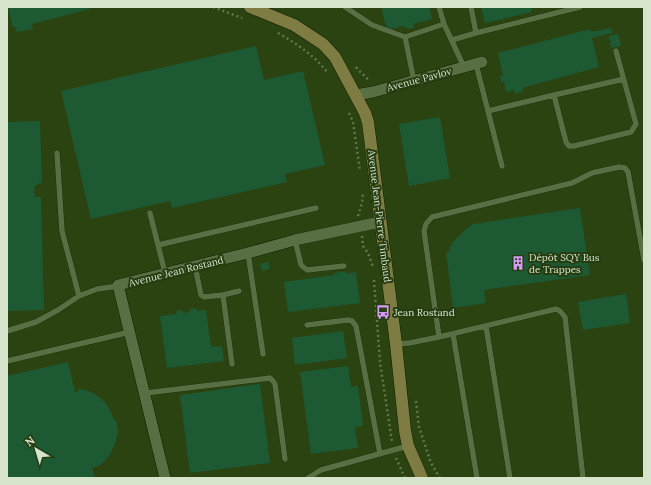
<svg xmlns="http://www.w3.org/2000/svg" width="651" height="485" font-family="Lora,serif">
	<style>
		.built { fill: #2a4310 }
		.building { fill: #1d5a33 }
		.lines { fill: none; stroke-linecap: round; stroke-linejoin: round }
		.lane-casing { stroke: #122102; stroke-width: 6 }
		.street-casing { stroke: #122102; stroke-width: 12 }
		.secondary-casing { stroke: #122102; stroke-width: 13 }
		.path { stroke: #637652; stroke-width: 2.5; stroke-dasharray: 2 3; stroke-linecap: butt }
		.lane { stroke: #576f43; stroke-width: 5.5 }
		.street { stroke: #576f43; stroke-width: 11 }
		.secondary { stroke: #7f7c43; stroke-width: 12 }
		.labels { text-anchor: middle; stroke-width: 4; stroke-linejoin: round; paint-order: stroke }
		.street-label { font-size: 10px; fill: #d6e4cc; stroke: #263c11 }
		.poi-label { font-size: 10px; fill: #d6e4cc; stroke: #263c11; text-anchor: start }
	</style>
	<rect width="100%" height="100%" fill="#263c11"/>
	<path class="built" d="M 7,7 L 644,7 L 644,478 L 7,478 Z"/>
	<path class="building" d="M 8,7 L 90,7 L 90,9 L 32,24 L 33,29 L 17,32 L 15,27 L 13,27 Z
		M 381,7 L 429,7 L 432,19 L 413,24 L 414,28 L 409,29 L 403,26 L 387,30 Z
		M 481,7 L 531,7 L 532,12 L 485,23 Z
		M 611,28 L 612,33 L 592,38 L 599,67 L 522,88 L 523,91 L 515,94 L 514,90 L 506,92 L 504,81 L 501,82 L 500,76 L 503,76 L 498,53 L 590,29 L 591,32 Z
		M 618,34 L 621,46 L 611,48 L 609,36 Z
		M 256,46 L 264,80 L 303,71 L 325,165 L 285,174 L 287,182 L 172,208 L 170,201 L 91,219 L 61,91 Z
		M 440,117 L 450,178 L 409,186 L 399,124 Z
		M 40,121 L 42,183 L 39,183 L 34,187 L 35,197 L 41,197 L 44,310 L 7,311 L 7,122 Z
		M 580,208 L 590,275 L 484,290 L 486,303 L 453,308 L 446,252 L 450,252 L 449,248 L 452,243 L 464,231 L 474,223 L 474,224 Z
		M 268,262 L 270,269 L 262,271 L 260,264 Z
		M 346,271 L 346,274 L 356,272 L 360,303 L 288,312 L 284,282 L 335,275 L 334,273 Z
		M 626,294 L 630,323 L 583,330 L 578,302 Z
		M 196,308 L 197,311 L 206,310 L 211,347 L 222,346 L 224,361 L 167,368 L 160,316 L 176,314 L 176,311 L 182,310 L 182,313 L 190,312 L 189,309 Z
		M 343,331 L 347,358 L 295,365 L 292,338 Z
		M 68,362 L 75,392 L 79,391 L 78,389 L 86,390 L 95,394 L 105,402 L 111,412 L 114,420 L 116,420 L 118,431 L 116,440 L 113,449 L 107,459 L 100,465 L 96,467 L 92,467 L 95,478 L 7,478 L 7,376 Z
		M 348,366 L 351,387 L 358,386 L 363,426 L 355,427 L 358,448 L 311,454 L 300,372 Z
		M 260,384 L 270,463 L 190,473 L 180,395 Z"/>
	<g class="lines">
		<defs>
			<path id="lane" d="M 345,7 L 372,25 L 405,37 L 414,81
				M 471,7 L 476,33
				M 444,24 L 464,67
				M 405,37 L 444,24 L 439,7
				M 452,40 L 476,33 L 580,7
				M 476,64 L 502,166
				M 554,95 L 566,142 L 569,146 L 574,146 L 631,132 L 636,124 L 616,51
				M 488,111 L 554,95 L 624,79
				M 57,153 L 62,231 L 79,296
				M 150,213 L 158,245
				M 295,240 L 301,265 L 307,270 L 344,266
				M 248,253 L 263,354
				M 195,266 L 201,295 L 204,297 L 223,295 L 239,291
				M 165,273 L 158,245 L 316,208
				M 223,295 L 232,364
				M 307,325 L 348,320 L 352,321 L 356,326 L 380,454
				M 486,326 L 510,478
				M 7,331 L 36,322 L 58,310 L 79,296 L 97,289 L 119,286
				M 453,334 L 477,478
				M 439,337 L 424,231 L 426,224 L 432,217 L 572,183 L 592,173 L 619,167 L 625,168 L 628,172 L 644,260
				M 396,344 L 409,343 L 439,337 L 556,309 L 560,311 L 565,317 L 583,478
				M 7,361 L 130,332
				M 145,393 L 270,378 L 273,381 L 275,384 L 285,459
				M 308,478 L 321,470 L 408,446"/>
			<path id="street" d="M 356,95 L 373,92 L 482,62
				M 165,478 L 118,285 L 195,266 L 248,253 L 295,240 L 380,222"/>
			<path id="secondary" d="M 250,7 L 294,25 L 323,44 L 335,57 L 365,113 L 368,122 L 396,344 L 405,431 L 408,446 L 419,471 L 422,478"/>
		</defs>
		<use href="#lane" class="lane-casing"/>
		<use href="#street" class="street-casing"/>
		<use href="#secondary" class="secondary-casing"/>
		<path class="path" d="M 213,7 L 242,18
			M 278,33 C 297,44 314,55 327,72
			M 356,67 C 360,73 367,76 369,82
			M 349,113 L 353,122 L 360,171
			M 358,216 L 362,203 L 363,193
			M 362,236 L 363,246 L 368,253 L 373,267
			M 374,280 L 380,362 L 392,442
			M 416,401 L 419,427 L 431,463 L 440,478
			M 396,458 L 405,478"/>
		<use href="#lane" class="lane"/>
		<use href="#street" class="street"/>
		<use href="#secondary" class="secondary"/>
	</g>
	<defs>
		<symbol id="building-bare" viewBox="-9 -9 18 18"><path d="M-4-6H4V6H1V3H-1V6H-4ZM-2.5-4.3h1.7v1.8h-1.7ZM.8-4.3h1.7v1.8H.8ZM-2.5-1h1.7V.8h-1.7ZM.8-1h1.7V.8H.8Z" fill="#d69bfa" stroke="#263c11" stroke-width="2.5" paint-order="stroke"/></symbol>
		<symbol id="bus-bare" viewBox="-9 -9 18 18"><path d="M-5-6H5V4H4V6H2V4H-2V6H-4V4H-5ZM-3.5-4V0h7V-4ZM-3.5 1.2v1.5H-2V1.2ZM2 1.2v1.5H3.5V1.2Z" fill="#d69bfa" stroke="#263c11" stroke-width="2.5" paint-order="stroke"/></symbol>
	</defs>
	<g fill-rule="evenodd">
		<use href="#building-bare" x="508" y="253" width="20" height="20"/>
		<use href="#bus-bare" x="373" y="302" width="20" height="20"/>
	</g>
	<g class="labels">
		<g class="street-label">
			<text transform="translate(419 79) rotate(-15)" y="4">Avenue Pavlov</text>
			<text transform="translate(380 216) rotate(83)" y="4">Avenue Jean-Pierre Timbaud</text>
			<text transform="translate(176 271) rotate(-14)" y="4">Avenue Jean Rostand</text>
		</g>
		<g class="poi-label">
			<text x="529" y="261">Dépôt SQY Bus<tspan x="529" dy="12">de Trappes</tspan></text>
			<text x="394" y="316">Jean Rostand</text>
		</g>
	</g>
	<rect width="651" height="485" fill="none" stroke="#d6e4cc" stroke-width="16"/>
	<g transform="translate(36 449) rotate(322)" stroke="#263c11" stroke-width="3" paint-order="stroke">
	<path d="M0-3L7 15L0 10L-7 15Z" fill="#d6e4cc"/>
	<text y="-6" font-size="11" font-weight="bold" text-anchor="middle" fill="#d6e4cc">N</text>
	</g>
</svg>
